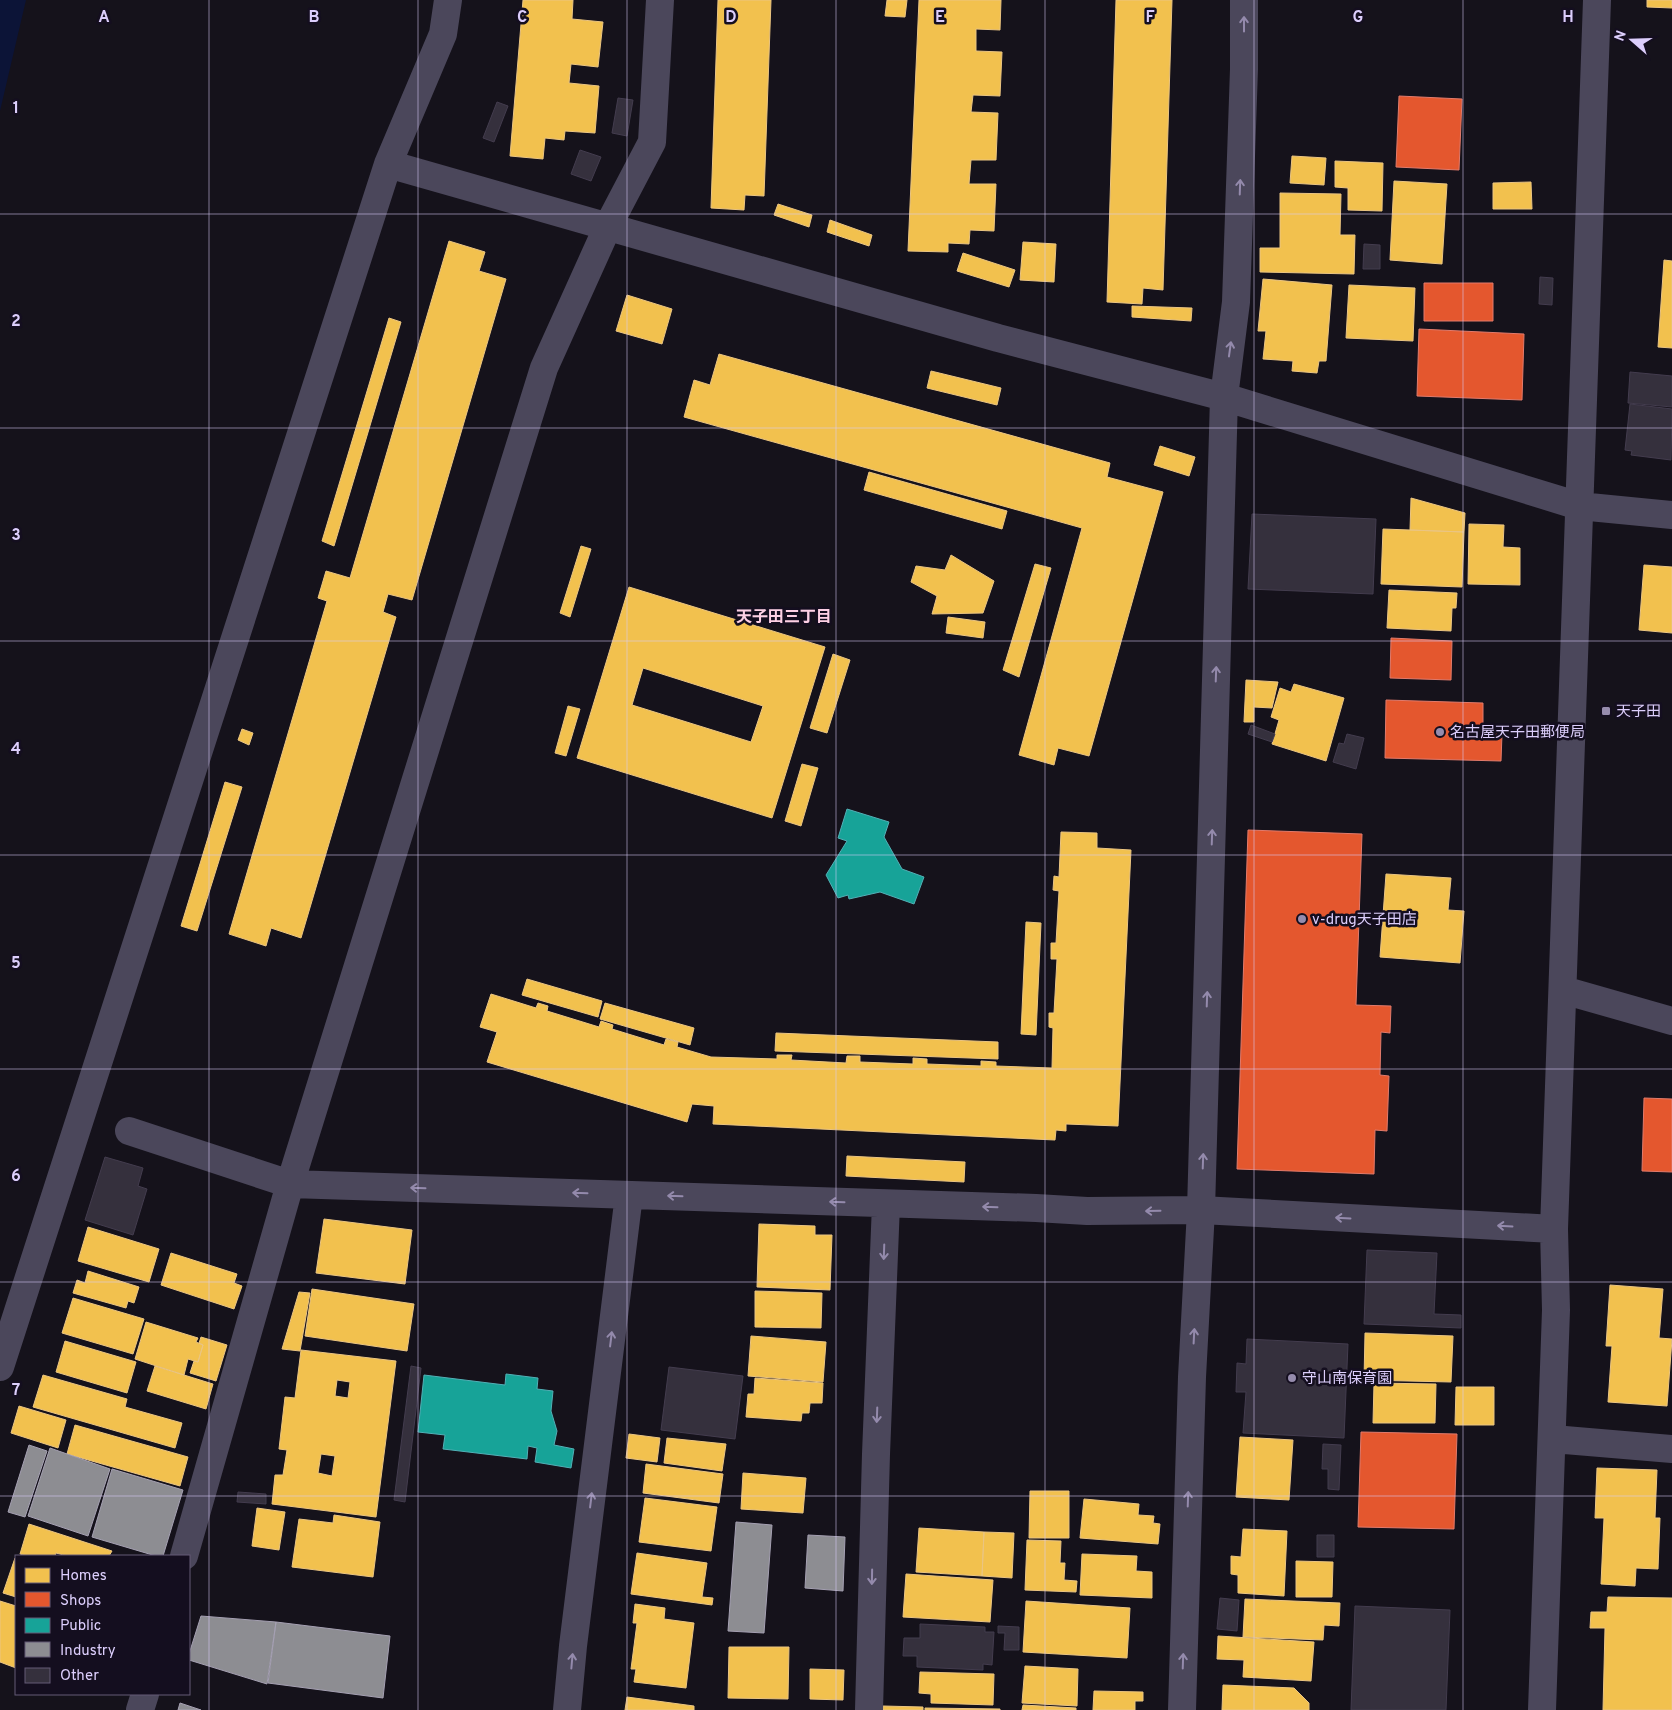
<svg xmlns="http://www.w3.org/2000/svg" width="1672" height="1710" font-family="Overpass,'Noto Sans JP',sans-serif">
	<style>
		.water { fill: #0c1437 }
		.homes { fill: #f2c14e; stroke: #ebc582; fill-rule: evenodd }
		.shops { fill: #e4572e; stroke: #e27b6c }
		.public { fill: #17a398; stroke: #52b0b6 }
		.industry { fill: #8d8d92; stroke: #a5a0b2 }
		.building { fill: #35303d; stroke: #433c4e }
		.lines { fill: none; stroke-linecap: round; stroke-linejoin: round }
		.minor { stroke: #4b475b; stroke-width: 28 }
		.oneway { stroke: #948aac }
		.grid { fill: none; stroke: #dccefc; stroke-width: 1; stroke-opacity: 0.55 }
		.poi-dot { fill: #968cad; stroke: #140e1f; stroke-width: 2 }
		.labels { text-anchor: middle; stroke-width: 5; stroke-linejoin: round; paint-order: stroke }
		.poi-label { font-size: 15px; fill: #dccefc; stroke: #140e1f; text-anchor: start }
		.neighbourhood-label { font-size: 16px; font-weight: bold; fill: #fdd0e4; stroke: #140e1f }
		.grid-label { font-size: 16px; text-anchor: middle; font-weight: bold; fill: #dccefc; stroke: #140e1f; stroke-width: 5; stroke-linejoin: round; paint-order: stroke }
	</style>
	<rect width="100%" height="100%" fill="#15121b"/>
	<path class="water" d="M 0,0 L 26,0 L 0,111 Z"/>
	<path class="homes" d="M 523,0 L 573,0 L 572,19 L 603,22 L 598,67 L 571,64 L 569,83 L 599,86 L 595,133 L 565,131 L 564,140 L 545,138 L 543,159 L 510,156 Z
		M 718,0 L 771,0 L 764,196 L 745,195 L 744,210 L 711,208 Z
		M 887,0 L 907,0 L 905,17 L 885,16 Z
		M 919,0 L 1001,0 L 1000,30 L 976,29 L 976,51 L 1002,52 L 1000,96 L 973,95 L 971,112 L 998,113 L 996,160 L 971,160 L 969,184 L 996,184 L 994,231 L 970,230 L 969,244 L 948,243 L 948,252 L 908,251 Z
		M 1116,0 L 1172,0 L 1163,290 L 1143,288 L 1142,304 L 1107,302 Z
		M 1647,0 L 1672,0 L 1672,8 L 1647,7 Z
		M 1292,156 L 1326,158 L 1324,185 L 1290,183 Z
		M 1335,161 L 1383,163 L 1382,211 L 1348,210 L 1348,188 L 1335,187 Z
		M 1394,181 L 1447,184 L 1442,264 L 1390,260 Z
		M 1531,182 L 1532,209 L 1493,209 L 1493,183 Z
		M 1280,193 L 1341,194 L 1340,235 L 1355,235 L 1354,274 L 1260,272 L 1260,248 L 1280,248 Z
		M 778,204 L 812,215 L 809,227 L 774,215 Z
		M 830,220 L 872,235 L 869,246 L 827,232 Z
		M 449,241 L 485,252 L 479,271 L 506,279 L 412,600 L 388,594 L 383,612 L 396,617 L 301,938 L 271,928 L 266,946 L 229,934 L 327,601 L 318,598 L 326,571 L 350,578 Z
		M 1023,242 L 1056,244 L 1054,282 L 1020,280 Z
		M 963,253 L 1015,270 L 1009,287 L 957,271 Z
		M 1664,260 L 1672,261 L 1672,348 L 1658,347 Z
		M 1263,279 L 1332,285 L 1326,361 L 1319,361 L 1317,373 L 1292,371 L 1293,361 L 1263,359 L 1266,331 L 1258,331 Z
		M 1349,285 L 1415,288 L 1413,341 L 1346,338 Z
		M 627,295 L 672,309 L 662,344 L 616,331 Z
		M 1132,306 L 1192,308 L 1191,321 L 1132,317 Z
		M 389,318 L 401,322 L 334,546 L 322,541 Z
		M 719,354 L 1110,463 L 1107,477 L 1163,492 L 1089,756 L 1058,748 L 1054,765 L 1019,755 L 1082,528 L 684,417 L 694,380 L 710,385 Z
		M 931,371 L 1001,388 L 997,405 L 927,388 Z
		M 1160,446 L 1195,457 L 1189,476 L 1154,465 Z
		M 869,472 L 1007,511 L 1002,529 L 864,490 Z
		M 1411,498 L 1465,513 L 1464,532 L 1410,530 Z
		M 1469,524 L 1504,525 L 1503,547 L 1520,548 L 1520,585 L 1468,584 Z
		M 1383,529 L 1464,532 L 1462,587 L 1381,584 Z
		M 581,546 L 591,549 L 570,617 L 560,613 Z
		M 951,555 L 994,581 L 983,613 L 932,614 L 937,596 L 911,582 L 916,566 L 945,570 Z
		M 1035,564 L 1051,568 L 1019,677 L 1003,670 Z
		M 1644,565 L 1672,567 L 1672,633 L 1639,630 Z
		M 629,587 L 825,647 L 772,818 L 577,758 ZM 643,668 L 763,706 L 751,742 L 632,705 Z
		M 1389,590 L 1457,593 L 1456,608 L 1452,608 L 1451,631 L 1387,628 Z
		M 948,617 L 985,622 L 983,638 L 946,633 Z
		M 833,654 L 850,660 L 827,733 L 810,728 Z
		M 1246,680 L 1278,682 L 1272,708 L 1254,707 L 1254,722 L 1244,722 Z
		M 1294,684 L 1344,698 L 1326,761 L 1272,744 L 1279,720 L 1271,717 L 1280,688 L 1291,692 Z
		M 568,706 L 580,709 L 566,756 L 555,753 Z
		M 242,729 L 253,733 L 249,745 L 238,740 Z
		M 802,764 L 818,768 L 801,826 L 785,821 Z
		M 225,782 L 242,787 L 197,931 L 181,926 Z
		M 1061,832 L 1097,833 L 1097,848 L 1131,850 L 1118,1126 L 1066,1124 L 1066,1131 L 1056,1130 L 1055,1140 L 713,1124 L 714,1106 L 692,1104 L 687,1122 L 487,1062 L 497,1032 L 480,1027 L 491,994 L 536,1008 L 538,1003 L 548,1006 L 547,1011 L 599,1027 L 601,1021 L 613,1025 L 612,1029 L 664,1045 L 666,1039 L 678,1042 L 677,1047 L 711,1057 L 777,1059 L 777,1055 L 792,1055 L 791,1060 L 846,1063 L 847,1056 L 860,1056 L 860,1062 L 913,1064 L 913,1058 L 927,1059 L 927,1064 L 981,1066 L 981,1061 L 996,1062 L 996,1066 L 1052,1068 L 1053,1028 L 1049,1027 L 1049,1013 L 1054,1013 L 1057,959 L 1051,959 L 1051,943 L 1056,943 L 1059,891 L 1053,890 L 1054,876 L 1059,877 Z
		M 1386,874 L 1451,878 L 1448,910 L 1464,911 L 1460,963 L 1380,957 Z
		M 1026,922 L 1041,923 L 1036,1035 L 1021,1034 Z
		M 527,979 L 602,1001 L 598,1017 L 522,995 Z
		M 605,1003 L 694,1028 L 690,1045 L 600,1019 Z
		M 776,1033 L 998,1042 L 998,1059 L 775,1051 Z
		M 847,1156 L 965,1162 L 964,1182 L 846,1176 Z
		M 324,1219 L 412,1230 L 405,1284 L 316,1273 Z
		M 759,1224 L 815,1226 L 815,1235 L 832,1235 L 830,1290 L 757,1287 Z
		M 88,1227 L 159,1249 L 149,1282 L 78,1261 Z
		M 171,1253 L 237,1274 L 234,1283 L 242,1286 L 234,1309 L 161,1285 Z
		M 88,1271 L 139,1287 L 134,1303 L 128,1301 L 126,1308 L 73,1293 L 77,1280 L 85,1283 Z
		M 1610,1285 L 1663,1289 L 1659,1338 L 1672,1339 L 1667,1406 L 1608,1402 L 1612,1346 L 1606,1346 Z
		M 312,1289 L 414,1304 L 407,1351 L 305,1336 Z
		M 755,1291 L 822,1293 L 821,1328 L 755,1327 Z
		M 299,1292 L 310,1293 L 300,1351 L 282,1349 Z
		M 73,1298 L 144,1319 L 133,1354 L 62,1333 Z
		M 146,1322 L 198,1338 L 196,1342 L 203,1345 L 198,1362 L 188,1359 L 184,1375 L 135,1359 Z
		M 1365,1333 L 1453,1336 L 1451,1382 L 1364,1380 Z
		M 751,1336 L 826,1342 L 823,1382 L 748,1376 Z
		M 201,1337 L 227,1345 L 216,1381 L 190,1373 L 194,1361 L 198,1362 L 203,1345 L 199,1343 Z
		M 65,1341 L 136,1362 L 127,1393 L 56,1372 Z
		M 301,1350 L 396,1361 L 376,1517 L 272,1504 L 275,1475 L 283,1475 L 287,1450 L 279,1449 L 285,1397 L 295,1398 ZM 337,1380 L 350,1382 L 348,1398 L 335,1396 ZM 321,1454 L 335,1456 L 332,1476 L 318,1473 Z
		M 155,1366 L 213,1384 L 206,1409 L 147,1391 Z
		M 43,1375 L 127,1399 L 125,1407 L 182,1423 L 175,1448 L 33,1407 Z
		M 755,1378 L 823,1383 L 822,1403 L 810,1403 L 809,1413 L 802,1413 L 801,1421 L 746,1417 L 748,1394 L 754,1394 Z
		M 1374,1383 L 1436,1384 L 1435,1423 L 1373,1423 Z
		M 1456,1387 L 1494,1387 L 1494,1425 L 1455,1425 Z
		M 19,1406 L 66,1420 L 58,1448 L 11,1433 Z
		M 75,1425 L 188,1457 L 180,1486 L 67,1454 Z
		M 629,1434 L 660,1438 L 657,1462 L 626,1458 Z
		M 1240,1437 L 1293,1440 L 1289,1500 L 1236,1497 Z
		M 667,1438 L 726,1444 L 722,1471 L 664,1463 Z
		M 646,1464 L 723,1474 L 719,1503 L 643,1493 Z
		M 1597,1468 L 1657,1470 L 1655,1518 L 1660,1518 L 1658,1569 L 1636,1568 L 1635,1586 L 1601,1584 L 1604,1518 L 1595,1518 Z
		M 743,1473 L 806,1478 L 803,1513 L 741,1509 Z
		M 1030,1491 L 1069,1491 L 1069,1538 L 1029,1538 Z
		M 645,1498 L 717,1507 L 711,1551 L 639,1542 Z
		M 1084,1499 L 1139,1504 L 1138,1515 L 1154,1516 L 1153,1523 L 1160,1524 L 1158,1544 L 1080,1538 Z
		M 257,1508 L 285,1512 L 279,1550 L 252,1546 Z
		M 334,1515 L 380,1522 L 373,1577 L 292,1567 L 299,1519 L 333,1523 Z
		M 29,1524 L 112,1551 L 109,1556 L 67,1556 L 56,1553 L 55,1556 L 27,1556 L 20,1554 Z
		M 919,1528 L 984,1532 L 982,1576 L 916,1572 Z
		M 1243,1529 L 1287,1531 L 1284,1596 L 1238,1593 L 1238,1575 L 1231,1574 L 1231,1556 L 1241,1557 Z
		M 984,1532 L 1014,1533 L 1012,1578 L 982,1576 Z
		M 1027,1540 L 1061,1541 L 1060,1563 L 1065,1563 L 1064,1580 L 1077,1581 L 1076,1592 L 1025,1590 Z
		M 637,1553 L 707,1563 L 702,1597 L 713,1598 L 712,1605 L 631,1594 Z
		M 1082,1554 L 1137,1556 L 1136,1571 L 1152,1572 L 1152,1598 L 1080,1595 Z
		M 15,1558 L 16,1559 L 16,1597 L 3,1593 Z
		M 1296,1561 L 1333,1562 L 1332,1597 L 1296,1597 Z
		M 906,1574 L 993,1580 L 990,1622 L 903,1617 Z
		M 1608,1597 L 1672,1598 L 1672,1710 L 1603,1710 L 1605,1628 L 1590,1628 L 1591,1612 L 1607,1612 Z
		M 1245,1599 L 1340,1603 L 1339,1626 L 1324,1625 L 1323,1640 L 1243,1637 Z
		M 0,1601 L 16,1606 L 16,1668 L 0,1662 Z
		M 1026,1601 L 1130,1608 L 1127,1658 L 1023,1652 Z
		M 635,1604 L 665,1608 L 664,1619 L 694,1623 L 686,1688 L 634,1682 L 636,1669 L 631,1669 L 637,1623 L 633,1623 Z
		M 1218,1636 L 1314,1642 L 1311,1681 L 1243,1677 L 1244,1660 L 1217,1659 Z
		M 729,1647 L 789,1647 L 788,1699 L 728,1698 Z
		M 1025,1666 L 1078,1669 L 1077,1706 L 1022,1703 Z
		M 810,1669 L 844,1670 L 843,1700 L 810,1699 Z
		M 920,1672 L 994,1674 L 993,1705 L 931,1703 L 931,1694 L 919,1693 Z
		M 1223,1685 L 1294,1688 L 1309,1703 L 1309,1710 L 1222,1710 Z
		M 1094,1691 L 1143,1692 L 1143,1701 L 1135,1701 L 1135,1710 L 1093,1710 Z
		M 627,1697 L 694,1706 L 694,1710 L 625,1710 Z
		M 1023,1705 L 1076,1708 L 1076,1710 L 1022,1710 Z
		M 883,1706 L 923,1707 L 923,1710 L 883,1710 Z
		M 925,1708 L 1000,1709 L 1000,1710 L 925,1710 Z"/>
	<path class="shops" d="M 1399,96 L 1462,99 L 1459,170 L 1396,167 Z
		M 1424,283 L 1493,283 L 1493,321 L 1424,321 Z
		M 1419,329 L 1524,334 L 1522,400 L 1417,396 Z
		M 1391,638 L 1452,641 L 1451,680 L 1390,678 Z
		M 1386,700 L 1483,703 L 1483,726 L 1502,734 L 1501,761 L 1385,758 Z
		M 1248,830 L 1362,834 L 1356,1005 L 1391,1006 L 1390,1033 L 1381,1032 L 1380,1075 L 1389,1076 L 1387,1131 L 1375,1130 L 1374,1174 L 1237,1169 Z
		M 1644,1098 L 1672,1099 L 1672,1172 L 1642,1171 Z
		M 1361,1432 L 1457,1434 L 1454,1529 L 1358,1527 Z"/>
	<path class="public" d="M 847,809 L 889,822 L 884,837 L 902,869 L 924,877 L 914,904 L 880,892 L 849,899 L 848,895 L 838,898 L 826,875 L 847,841 L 838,838 Z
		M 506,1374 L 538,1378 L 537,1389 L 553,1391 L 551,1411 L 557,1431 L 554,1445 L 574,1449 L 571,1468 L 535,1462 L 537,1448 L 528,1446 L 527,1459 L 443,1449 L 445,1435 L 418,1432 L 424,1375 L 505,1385 Z"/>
	<path class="industry" d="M 29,1445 L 47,1451 L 25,1517 L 8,1512 Z
		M 50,1448 L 110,1469 L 88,1536 L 28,1516 Z
		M 112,1469 L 183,1490 L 163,1556 L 156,1556 L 92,1537 Z
		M 736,1522 L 772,1525 L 764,1633 L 728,1631 Z
		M 808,1535 L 845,1537 L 843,1591 L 805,1588 Z
		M 201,1616 L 276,1622 L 267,1684 L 189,1660 L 189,1654 Z
		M 276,1622 L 390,1636 L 383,1698 L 268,1683 Z
		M 180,1703 L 201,1710 L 178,1710 Z"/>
	<path class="building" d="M 618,98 L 633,100 L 627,136 L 612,133 Z
		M 497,102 L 508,106 L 494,142 L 483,138 Z
		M 580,150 L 601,157 L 591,181 L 571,174 Z
		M 1364,244 L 1380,245 L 1380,269 L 1363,269 Z
		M 1540,277 L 1553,278 L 1552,305 L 1539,304 Z
		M 1630,372 L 1672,376 L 1672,407 L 1628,403 Z
		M 1630,404 L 1672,409 L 1671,460 L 1631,455 L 1632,451 L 1625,450 Z
		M 1252,514 L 1376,519 L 1373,594 L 1248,589 Z
		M 1251,725 L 1275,734 L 1272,742 L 1248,734 Z
		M 1347,734 L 1364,738 L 1356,769 L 1333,762 L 1339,743 L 1344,744 Z
		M 105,1157 L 143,1168 L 138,1186 L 147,1189 L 133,1235 L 85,1220 Z
		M 1367,1250 L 1437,1253 L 1434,1314 L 1461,1315 L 1461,1328 L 1364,1324 Z
		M 1247,1339 L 1348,1344 L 1344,1438 L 1243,1433 L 1246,1392 L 1236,1392 L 1237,1363 L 1246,1364 Z
		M 411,1366 L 421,1368 L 405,1502 L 394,1500 Z
		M 669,1367 L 743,1376 L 735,1439 L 661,1430 Z
		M 1323,1444 L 1341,1445 L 1339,1490 L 1328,1489 L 1328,1469 L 1322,1469 Z
		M 238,1492 L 266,1494 L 266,1504 L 237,1502 Z
		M 1317,1535 L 1334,1535 L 1334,1557 L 1317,1557 Z
		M 1220,1598 L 1239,1600 L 1237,1631 L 1217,1629 Z
		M 1355,1606 L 1450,1610 L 1446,1710 L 1351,1710 Z
		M 920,1624 L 985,1627 L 985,1632 L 994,1632 L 992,1665 L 983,1664 L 983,1670 L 917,1667 L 917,1656 L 903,1656 L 904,1638 L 920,1638 Z
		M 998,1626 L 1019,1627 L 1019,1650 L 1004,1650 L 1005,1633 L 998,1633 Z"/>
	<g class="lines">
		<path class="minor" d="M 388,164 L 998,338 L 1224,397 L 1579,506 L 1672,515
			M 1563,990 L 1672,1021
			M 129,1131 L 290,1184 L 1036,1208 L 1087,1211 L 1201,1210 L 1554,1229
			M 0,1367 L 388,164 L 443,34 L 448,0
			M 1553,1439 L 1672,1449
			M 184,1556 L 290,1184 L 544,368 L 608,226 L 652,142 L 660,0
			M 140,1710 L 145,1694
			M 567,1710 L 573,1646 L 629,1195
			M 869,1710 L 876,1454 L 886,1204
			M 1182,1710 L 1192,1377 L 1201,1210 L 1224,397 L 1236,302 L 1244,69 L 1244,0
			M 1542,1710 L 1556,1310 L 1554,1229 L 1597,0"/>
	</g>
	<defs><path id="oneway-shaft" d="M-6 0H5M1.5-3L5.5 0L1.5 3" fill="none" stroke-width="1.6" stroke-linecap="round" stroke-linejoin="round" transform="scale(1.25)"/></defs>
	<g class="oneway">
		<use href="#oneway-shaft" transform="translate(1244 24) rotate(-90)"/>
		<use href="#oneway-shaft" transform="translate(1240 187) rotate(-88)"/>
		<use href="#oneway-shaft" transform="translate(1230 349) rotate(-82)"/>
		<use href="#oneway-shaft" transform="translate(1216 674) rotate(-88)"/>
		<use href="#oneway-shaft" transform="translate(1212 837) rotate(-88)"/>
		<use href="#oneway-shaft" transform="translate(1207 999) rotate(-88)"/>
		<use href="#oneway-shaft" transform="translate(1203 1161) rotate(-88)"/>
		<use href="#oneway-shaft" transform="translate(418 1188) rotate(-178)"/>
		<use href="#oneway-shaft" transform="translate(580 1193) rotate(-178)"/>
		<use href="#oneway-shaft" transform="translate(675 1196) rotate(-178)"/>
		<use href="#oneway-shaft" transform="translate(837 1202) rotate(-178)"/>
		<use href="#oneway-shaft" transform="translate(990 1207) rotate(-178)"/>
		<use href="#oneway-shaft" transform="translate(1153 1211) rotate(179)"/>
		<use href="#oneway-shaft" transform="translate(1343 1218) rotate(-177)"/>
		<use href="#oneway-shaft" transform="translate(1505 1226) rotate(-177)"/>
		<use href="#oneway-shaft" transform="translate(884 1252) rotate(92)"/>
		<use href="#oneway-shaft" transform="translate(1194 1336) rotate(-87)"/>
		<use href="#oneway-shaft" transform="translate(611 1339) rotate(-83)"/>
		<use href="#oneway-shaft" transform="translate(877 1415) rotate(92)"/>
		<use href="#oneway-shaft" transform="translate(1188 1499) rotate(-88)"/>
		<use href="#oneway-shaft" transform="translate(591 1500) rotate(-83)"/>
		<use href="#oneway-shaft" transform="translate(872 1577) rotate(91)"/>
		<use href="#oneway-shaft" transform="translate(572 1661) rotate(-85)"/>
		<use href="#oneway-shaft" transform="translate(1183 1661) rotate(-88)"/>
	</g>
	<path class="grid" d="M 209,0 L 209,1710M 418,0 L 418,1710M 627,0 L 627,1710M 836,0 L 836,1710M 1045,0 L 1045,1710M 1254,0 L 1254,1710M 1463,0 L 1463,1710M 0,214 L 1672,214M 0,428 L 1672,428M 0,641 L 1672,641M 0,855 L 1672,855M 0,1069 L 1672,1069M 0,1282 L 1672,1282M 0,1496 L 1672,1496"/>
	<g class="poi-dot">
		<rect x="1601" y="706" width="10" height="10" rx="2.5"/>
		<circle cx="1440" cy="732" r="5"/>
		<circle cx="1302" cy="919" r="5"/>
		<circle cx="1292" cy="1378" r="5"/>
	</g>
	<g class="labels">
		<g class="poi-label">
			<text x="1616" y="716">天子田</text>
			<text x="1450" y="737">名古屋天子田郵便局</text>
			<text x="1312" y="924">v-drug天子田店</text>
			<text x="1302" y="1383">守山南保育園</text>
		</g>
		<g class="neighbourhood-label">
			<text x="784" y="622">天子田三丁目</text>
		</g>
	</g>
	<g class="grid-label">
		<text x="104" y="22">A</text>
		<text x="314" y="22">B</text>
		<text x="522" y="22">C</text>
		<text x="731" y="22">D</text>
		<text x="940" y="22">E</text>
		<text x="1150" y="22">F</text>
		<text x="1358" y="22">G</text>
		<text x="1568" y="22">H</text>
		<text x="16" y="113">1</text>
		<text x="16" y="326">2</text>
		<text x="16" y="540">3</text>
		<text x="16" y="754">4</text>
		<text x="16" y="968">5</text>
		<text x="16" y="1181">6</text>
		<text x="16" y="1395">7</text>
	</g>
	<rect x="15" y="1555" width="175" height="140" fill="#140e1f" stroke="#645b77"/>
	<rect x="25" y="1568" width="25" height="15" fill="#f2c14e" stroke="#645b77"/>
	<text x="60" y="1580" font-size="15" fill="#dccefc">Homes</text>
	<rect x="25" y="1592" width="25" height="15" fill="#e4572e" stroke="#645b77"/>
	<text x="60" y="1605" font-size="15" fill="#dccefc">Shops</text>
	<rect x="25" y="1618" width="25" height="15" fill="#17a398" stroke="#645b77"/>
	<text x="60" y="1630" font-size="15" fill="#dccefc">Public</text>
	<rect x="25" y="1642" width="25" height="15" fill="#8d8d92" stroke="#645b77"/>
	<text x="60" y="1655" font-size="15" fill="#dccefc">Industry</text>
	<rect x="25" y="1668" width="25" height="15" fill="#35303d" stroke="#645b77"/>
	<text x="60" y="1680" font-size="15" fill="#dccefc">Other</text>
	<g transform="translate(1632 40) rotate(290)" stroke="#140e1f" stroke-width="4" paint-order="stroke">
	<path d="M0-4L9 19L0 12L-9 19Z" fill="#dccefc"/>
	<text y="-8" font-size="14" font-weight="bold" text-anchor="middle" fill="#dccefc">N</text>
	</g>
</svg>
